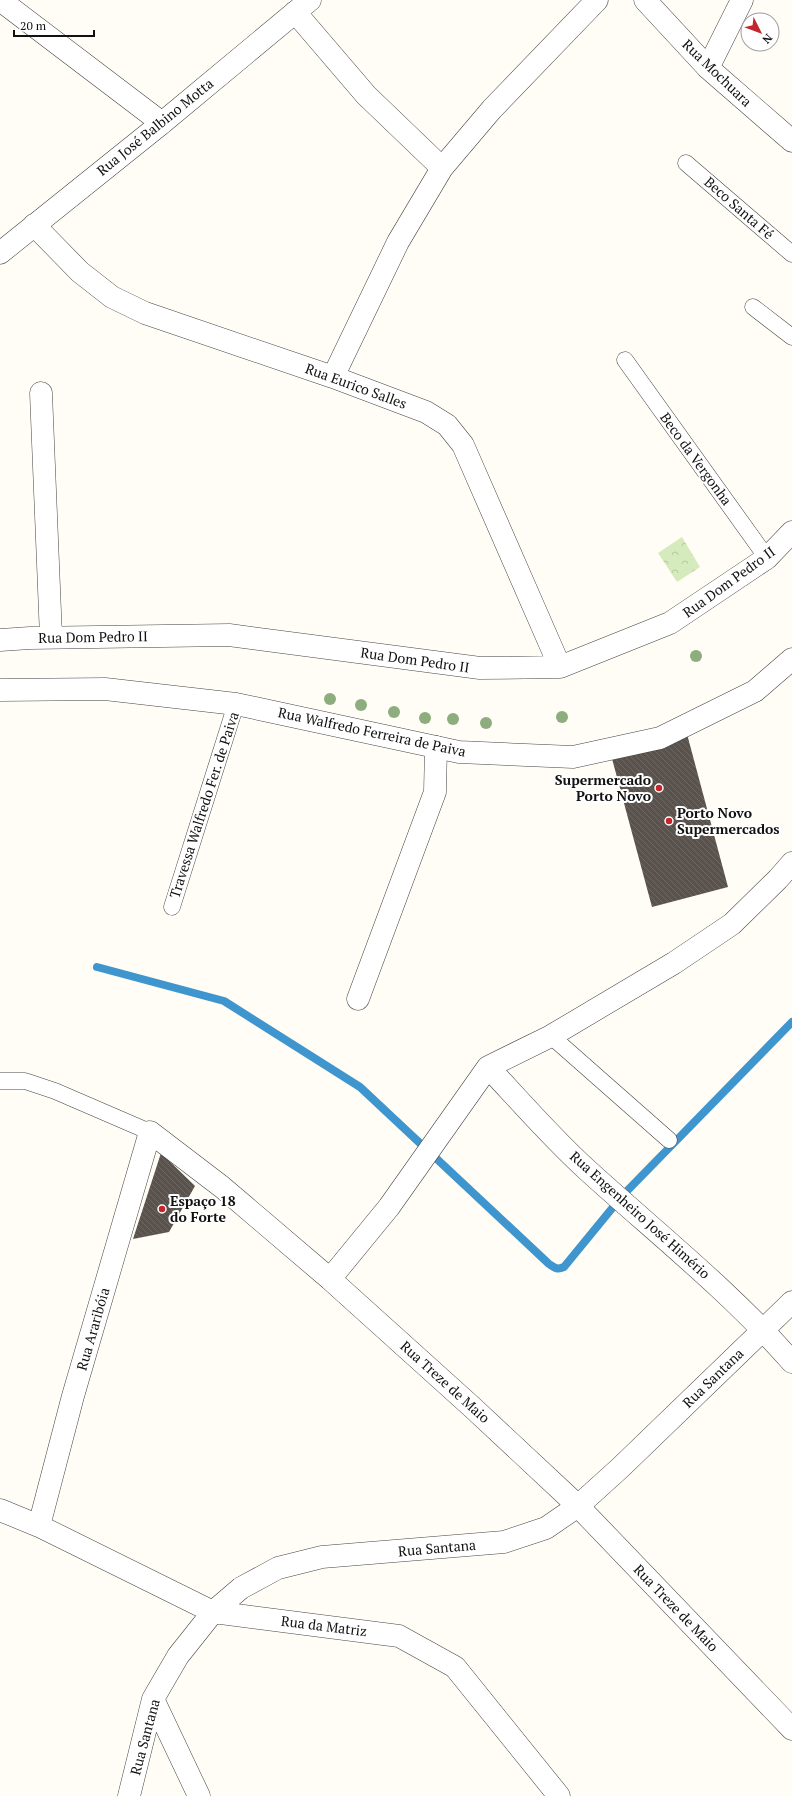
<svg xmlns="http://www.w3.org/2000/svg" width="792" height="1796" font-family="'PT Serif',serif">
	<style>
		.park { fill: url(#park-crowns) }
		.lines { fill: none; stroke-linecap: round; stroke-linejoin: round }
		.stream { stroke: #3f96cf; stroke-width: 8 }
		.building { fill: url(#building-back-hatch) }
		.service-casing { stroke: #444; stroke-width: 17 }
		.minor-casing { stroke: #444; stroke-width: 23 }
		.tertiary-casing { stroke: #444; stroke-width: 23 }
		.service { stroke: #fff; stroke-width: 16 }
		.minor { stroke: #fff; stroke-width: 22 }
		.tertiary { stroke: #fff; stroke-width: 22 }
		.tree { fill: #8dad7f }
		.poi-dot { fill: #c4262e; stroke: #fff; stroke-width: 1.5 }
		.labels { text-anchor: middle; stroke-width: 4; stroke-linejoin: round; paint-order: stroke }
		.street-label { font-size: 14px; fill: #111; stroke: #fff }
		.poi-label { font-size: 14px; font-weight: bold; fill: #111; stroke: #fff; text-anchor: start }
	</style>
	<defs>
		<pattern id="park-crowns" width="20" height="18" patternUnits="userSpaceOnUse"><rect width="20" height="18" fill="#d5ebbd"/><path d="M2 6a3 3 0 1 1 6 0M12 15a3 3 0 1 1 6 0" fill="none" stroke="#b6c8a1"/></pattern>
		<pattern id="building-back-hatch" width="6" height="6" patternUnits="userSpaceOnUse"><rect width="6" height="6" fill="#5a524d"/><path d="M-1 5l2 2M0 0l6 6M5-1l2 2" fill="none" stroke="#6d6662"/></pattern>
	</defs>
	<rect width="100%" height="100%" fill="#fffdf5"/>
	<path class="park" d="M 682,537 L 700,567 L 677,582 L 658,553 Z"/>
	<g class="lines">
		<path class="stream" d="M 97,967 L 224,1001 L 360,1087 L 549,1264 C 555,1268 557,1270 564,1267 L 623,1195 L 792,1022"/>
	</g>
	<path class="building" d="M 687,734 L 728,887 L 652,907 L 611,755 Z
		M 161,1153 L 195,1186 L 169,1232 L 133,1239 Z"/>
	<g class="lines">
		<defs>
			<path id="service" d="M 686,163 L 792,254
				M 753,307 L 792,337
				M 625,360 L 767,558
				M 172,907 L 236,704
				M 551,1036 L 669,1140
				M 0,1081 L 25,1081 L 55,1091 L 150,1132"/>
			<path id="minor" d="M 0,0 L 162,123
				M 645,0 L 708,68 L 792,141
				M 295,12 L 366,95 L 442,168
				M 708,68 L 742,0
				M 34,225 L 80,272 L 112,297 L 145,313 L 333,377 L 426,412 L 447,425 L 463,445 L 560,667
				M 0,253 L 162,123 L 310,0
				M 333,377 L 398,242 L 442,168 L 492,109 L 597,0
				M 41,393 L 51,637
				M 0,640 L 30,638 L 229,635 L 480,668 L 560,667 L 670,623 L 767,558 L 792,532
				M 358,999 L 435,792 L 436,747
				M 488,1067 C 520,1101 551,1137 585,1168 C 655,1232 729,1290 792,1362
				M 330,1279 L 389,1207 L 488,1067 L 551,1036 L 674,963 L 732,924 L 778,879 L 792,863
				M 0,1510 L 39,1526 L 213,1612 L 399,1636 L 455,1667 L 559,1796
				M 39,1526 L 73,1396 L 150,1132 L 222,1187 L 330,1279 L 472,1407 L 578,1506 L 792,1729
				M 153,1699 L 199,1796
				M 129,1796 L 153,1699 L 178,1656 L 213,1612 L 241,1588 L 278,1568 L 322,1557 L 504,1542 L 546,1528 L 578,1506 L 620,1468 L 792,1302"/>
			<path id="tertiary" d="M 0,690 L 105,689 L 236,704 L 459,752 L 573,757 L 660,738 L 755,691 L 792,659"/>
		</defs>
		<use href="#service" class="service-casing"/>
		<use href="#minor" class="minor-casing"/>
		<use href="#tertiary" class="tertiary-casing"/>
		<use href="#service" class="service"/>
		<use href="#minor" class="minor"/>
		<use href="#tertiary" class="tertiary"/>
	</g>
	<g class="tree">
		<circle cx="696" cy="656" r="6"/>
		<circle cx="330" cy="699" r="6"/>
		<circle cx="361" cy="705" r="6"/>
		<circle cx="394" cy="712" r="6"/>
		<circle cx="562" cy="717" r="6"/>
		<circle cx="425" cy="718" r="6"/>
		<circle cx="453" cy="719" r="6"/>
		<circle cx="486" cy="723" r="6"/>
	</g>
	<g class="poi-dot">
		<circle cx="659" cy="788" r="4"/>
		<circle cx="669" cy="821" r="4"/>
		<circle cx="162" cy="1209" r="4"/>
	</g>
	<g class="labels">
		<g class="street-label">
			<text transform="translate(717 73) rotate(44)" y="5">Rua Mochuara</text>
			<text transform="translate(155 127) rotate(-39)" y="5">Rua José Balbino Motta</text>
			<text transform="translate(739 208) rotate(41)" y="5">Beco Santa Fé</text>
			<text transform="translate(356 386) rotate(20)" y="5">Rua Eurico Salles</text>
			<text transform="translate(696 459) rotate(54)" y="5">Beco da Vergonha</text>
			<text transform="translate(729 582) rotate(-36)" y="5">Rua Dom Pedro II</text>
			<text transform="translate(93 637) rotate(-1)" y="5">Rua Dom Pedro II</text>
			<text transform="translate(415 660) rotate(8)" y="5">Rua Dom Pedro II</text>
			<text transform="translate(372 732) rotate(12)" y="5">Rua Walfredo Ferreira de Paiva</text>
			<text transform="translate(204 805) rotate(-72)" y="5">Travessa Walfredo Fer. de Paiva</text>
			<text transform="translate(640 1215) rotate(42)" y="5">Rua Engenheiro José Himério</text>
			<text transform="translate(93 1329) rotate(-74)" y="5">Rua Araribóia</text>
			<text transform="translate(713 1378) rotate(-44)" y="5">Rua Santana</text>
			<text transform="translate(445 1382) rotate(42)" y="5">Rua Treze de Maio</text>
			<text transform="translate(437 1548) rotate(-5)" y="5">Rua Santana</text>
			<text transform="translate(676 1608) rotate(46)" y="5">Rua Treze de Maio</text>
			<text transform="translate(324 1626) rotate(7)" y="5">Rua da Matriz</text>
			<text transform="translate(145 1737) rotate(-75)" y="5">Rua Santana</text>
		</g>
		<g class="poi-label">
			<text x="651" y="785" text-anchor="end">Supermercado<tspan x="651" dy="16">Porto Novo</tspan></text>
			<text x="677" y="818">Porto Novo<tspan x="677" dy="16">Supermercados</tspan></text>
			<text x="170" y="1206">Espaço 18<tspan x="170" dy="16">do Forte</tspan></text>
		</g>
	</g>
	<g transform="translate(760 32) rotate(132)"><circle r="19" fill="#ffffff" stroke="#a0a0a0"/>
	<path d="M0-3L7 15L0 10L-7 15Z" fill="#c4262e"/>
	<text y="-6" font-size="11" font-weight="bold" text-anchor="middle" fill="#111111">N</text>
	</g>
	<path d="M14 30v6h80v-6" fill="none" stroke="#111111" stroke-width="2"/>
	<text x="20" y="30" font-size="12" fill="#111111" stroke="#ffffff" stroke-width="3" paint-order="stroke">20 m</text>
</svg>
